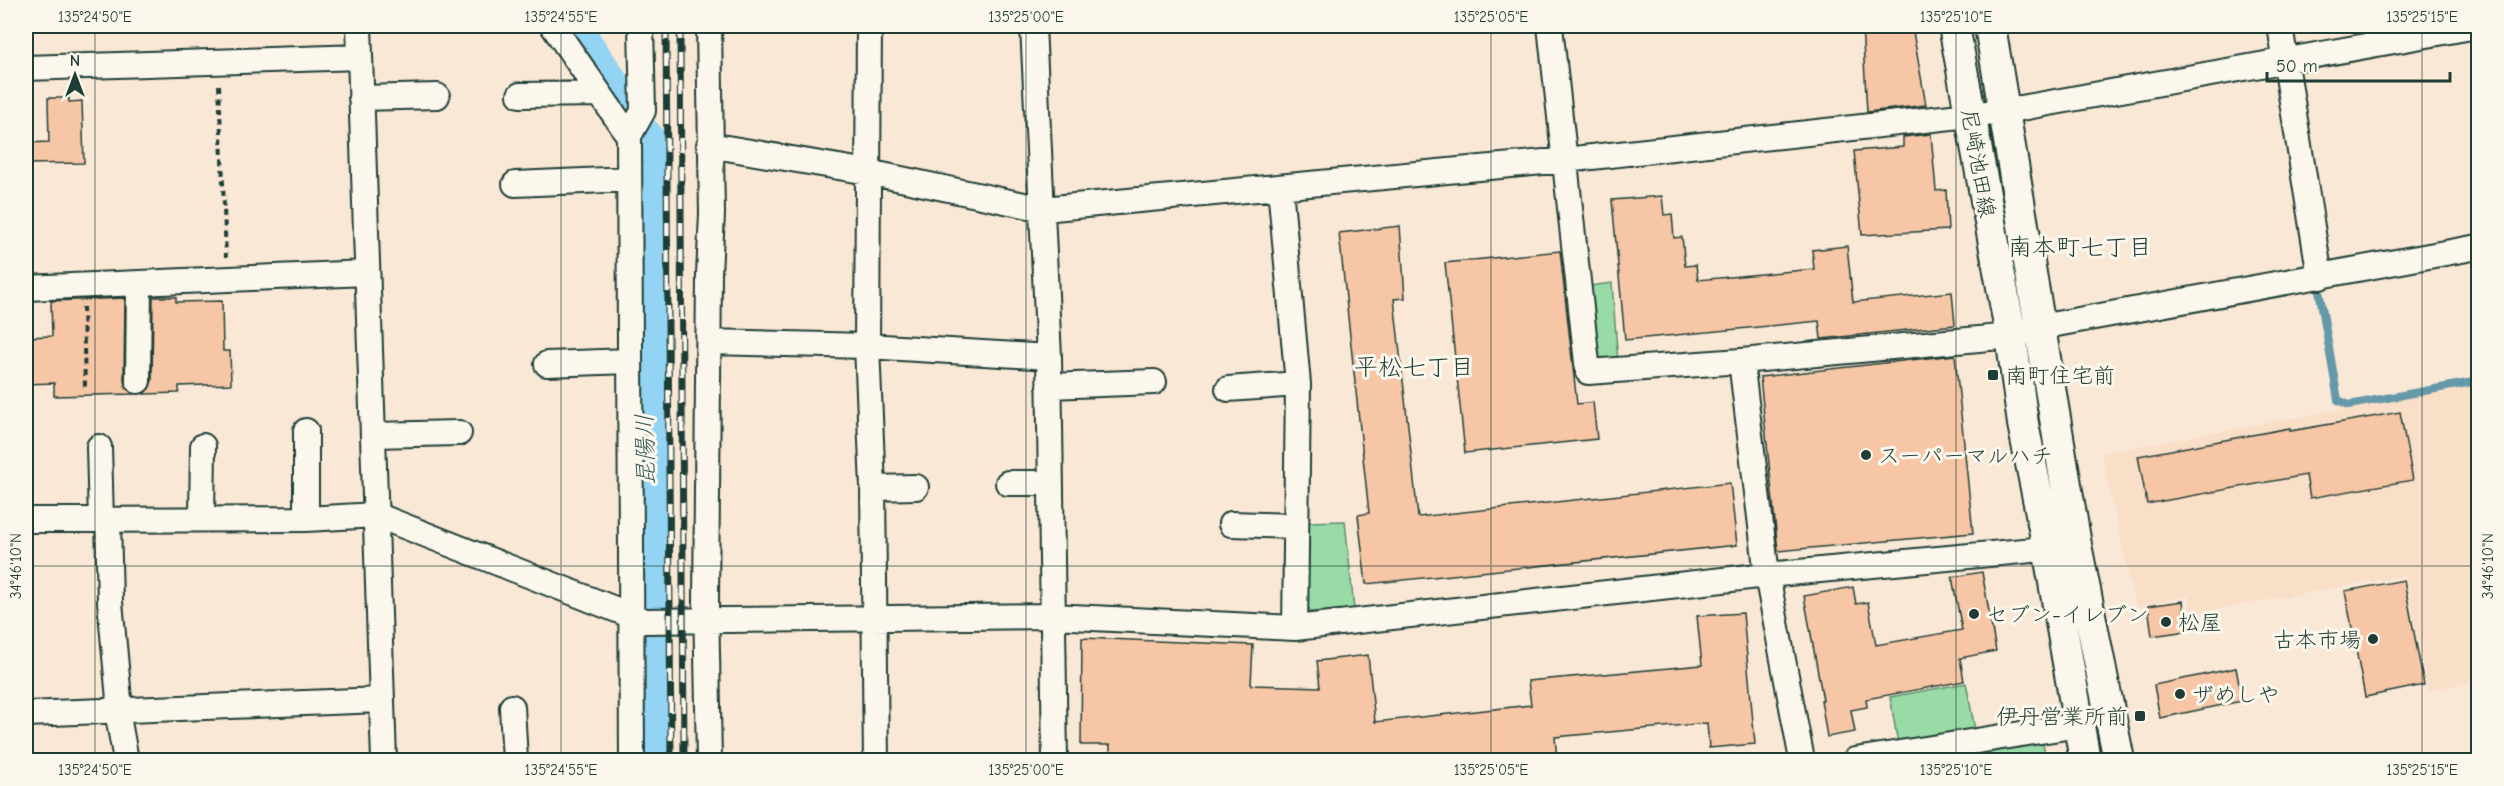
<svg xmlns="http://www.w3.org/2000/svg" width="2504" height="786" font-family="'Comic Neue','Klee One',sans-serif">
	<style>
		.built { fill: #f9dec8 }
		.green { fill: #99dba6; stroke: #5c8c6d; stroke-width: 1.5 }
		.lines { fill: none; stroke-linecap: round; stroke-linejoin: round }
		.stream { stroke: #6598a8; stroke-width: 8 }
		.river { stroke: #93d4f5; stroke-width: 44 }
		.building { fill: #f6c6a6; stroke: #1f3d34; stroke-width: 1.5 }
		.minor-casing { stroke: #1f3d34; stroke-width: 28 }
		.major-casing { stroke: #1f3d34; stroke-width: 34 }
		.path { stroke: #1f3d34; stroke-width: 4; stroke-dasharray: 6 4.5; stroke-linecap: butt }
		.minor { stroke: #fbf7ec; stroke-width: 24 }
		.major { stroke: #fbf7ec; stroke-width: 30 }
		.rail-casing { stroke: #1f3d34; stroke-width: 7 }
		.rail { stroke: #fbf7ec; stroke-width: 4.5; stroke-dasharray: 14; stroke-linecap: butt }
		.ticks { fill: none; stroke: #1f3d34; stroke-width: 1.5; stroke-opacity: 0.45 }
		.poi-dot { fill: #1f3d34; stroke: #fbf7ec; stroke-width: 2 }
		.labels { text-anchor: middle; stroke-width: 6; stroke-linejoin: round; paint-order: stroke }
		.street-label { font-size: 22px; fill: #1f3d34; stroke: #fbf7ec }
		.poi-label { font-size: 22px; fill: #1f3d34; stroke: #fbf7ec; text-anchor: start }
		.neighbourhood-label { font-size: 24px; fill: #1f3d34; stroke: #fbf7ec }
		.water-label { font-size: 24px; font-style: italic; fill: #365b5b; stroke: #fbf7ec }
		.neatline { fill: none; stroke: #1f3d34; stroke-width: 2 }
		.ticks-label { font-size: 15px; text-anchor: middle; fill: #1f3d34 }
	</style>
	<rect width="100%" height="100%" fill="#fae8d7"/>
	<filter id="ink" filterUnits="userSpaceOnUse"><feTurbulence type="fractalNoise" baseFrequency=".0167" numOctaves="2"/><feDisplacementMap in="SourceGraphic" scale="12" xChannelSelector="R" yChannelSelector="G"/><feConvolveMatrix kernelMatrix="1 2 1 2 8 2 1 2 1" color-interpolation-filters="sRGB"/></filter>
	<g filter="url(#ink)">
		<path class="built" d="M 2478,384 L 2478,681 L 2428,690 L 2406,575 L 2191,614 L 2188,596 L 2136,607 L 2101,453 Z"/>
		<path class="green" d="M 1612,283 L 1618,363 L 1596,359 L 1590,286 Z
			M 1345,521 L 1354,609 L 1311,612 L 1303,599 L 1309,522 Z
			M 1966,683 L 1975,730 L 1898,744 L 1890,697 Z
			M 2043,743 L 2046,760 L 1991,760 L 1990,752 Z"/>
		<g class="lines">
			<path class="stream" d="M 2318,284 L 2338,400 L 2349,405 L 2478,381"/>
			<path class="river" d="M 568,26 L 626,113
				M 642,139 L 645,143 L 648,760"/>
		</g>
		<path class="building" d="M 1862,26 L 1912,26 L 1926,105 L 1867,112 Z
			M 48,98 L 69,98 L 69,102 L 82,101 L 84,163 L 26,164 L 26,143 L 49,142 Z
			M 1931,134 L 1936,191 L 1946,190 L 1948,230 L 1862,235 L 1854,151 L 1903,147 L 1903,137 Z
			M 1662,196 L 1664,215 L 1672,214 L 1674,238 L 1682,237 L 1685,266 L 1696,265 L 1698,280 L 1814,269 L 1812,250 L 1847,246 L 1853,302 L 1952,292 L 1955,325 L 1821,339 L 1819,321 L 1625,340 L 1612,200 Z
			M 1400,226 L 1405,298 L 1394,299 L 1418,517 L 1730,483 L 1737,545 L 1366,584 L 1358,515 L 1369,513 L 1339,233 Z
			M 1560,251 L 1577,404 L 1593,402 L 1597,439 L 1465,453 L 1445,263 Z
			M 153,297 L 176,297 L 176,302 L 222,301 L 223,351 L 230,351 L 231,384 L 179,386 L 179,393 L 144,394 L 152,381 Z
			M 125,298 L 124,381 L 126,388 L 133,394 L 54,396 L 54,383 L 26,384 L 26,337 L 52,336 L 51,301 Z
			M 1955,355 L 1973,533 L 1778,551 L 1760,377 Z
			M 2400,412 L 2413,480 L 2310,498 L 2306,475 L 2147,504 L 2138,456 L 2290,428 L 2290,431 Z
			M 1982,572 L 1996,651 L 1960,658 L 1964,681 L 1866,699 L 1867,707 L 1851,710 L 1855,732 L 1827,737 L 1821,700 L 1823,700 L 1804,596 L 1853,587 L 1856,604 L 1868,602 L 1876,645 L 1962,630 L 1952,577 Z
			M 2404,580 L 2424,685 L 2365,697 L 2345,591 Z
			M 2183,601 L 2187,631 L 2152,636 L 2148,606 Z
			M 1743,613 L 1755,744 L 1709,748 L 1707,723 L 1555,737 L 1557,760 L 1118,760 L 1118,756 L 1110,756 L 1110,745 L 1081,745 L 1082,638 L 1253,645 L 1251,685 L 1320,687 L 1317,661 L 1368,655 L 1375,722 L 1531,705 L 1528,681 L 1702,665 L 1697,616 Z
			M 2236,668 L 2242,701 L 2160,718 L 2154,685 Z"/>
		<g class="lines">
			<defs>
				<path id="minor" d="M 359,26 L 384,760
					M 553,26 L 629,136
					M 709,26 L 712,214 L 709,274 L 706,600 L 709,760
					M 869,26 L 867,346 L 873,488 L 876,760
					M 1033,26 L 1049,357 L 1055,760
					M 1550,26 L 1588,372 L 1741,361 L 2011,336 L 2040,327 L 2478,247
					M 2280,26 L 2320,277
					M 26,68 L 360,57
					M 520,95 L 600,94
					M 361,98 L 437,96
					M 709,145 L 868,172 L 1043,209 L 1565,160 L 2005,111 L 2477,26
					M 515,184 L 629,179
					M 1280,187 L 1298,384 L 1295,628
					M 26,288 L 366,273
					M 709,342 L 867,346 L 1049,357
					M 1741,361 L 1767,575 L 1802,760
					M 547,364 L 629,361
					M 138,381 L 139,283
					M 1049,386 L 1154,382
					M 1228,389 L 1298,384
					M 306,431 L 306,519
					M 373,435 L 459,433
					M 99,447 L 101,521
					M 1008,483 L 1050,483
					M 873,488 L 916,487
					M 202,518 L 203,446
					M 108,519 L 110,602 L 119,699 L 117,711 L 126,760
					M 26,520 L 306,519 L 376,515 L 645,621 L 1052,616 L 1295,628 L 1767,575 L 2065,547
					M 1231,524 L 1296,526
					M 512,707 L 515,760
					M 26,714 L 381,700
					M 632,760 L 629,136 L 643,111 L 641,26
					M 1855,760 L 2079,725"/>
				<path id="major" d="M 1954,26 L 2011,336 L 2023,424 L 2048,548 L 2085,760
					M 1990,26 L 2076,545 L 2119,760"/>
			</defs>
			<use href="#minor" class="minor-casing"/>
			<use href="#major" class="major-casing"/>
			<path class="path" d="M 443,26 L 443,35
				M 219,85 L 226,257
				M 83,307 L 85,387"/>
			<use href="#minor" class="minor"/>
			<use href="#major" class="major"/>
			<defs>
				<path id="rail" d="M 666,26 L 671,760
					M 680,26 L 684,760"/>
			</defs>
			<use href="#rail" class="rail-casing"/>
			<use href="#rail" class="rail"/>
		</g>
	</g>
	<path class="ticks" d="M 95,26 L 95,760M 561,26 L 561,760M 1026,26 L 1026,760M 1491,26 L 1491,760M 1956,26 L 1956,760M 2422,26 L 2422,760M 26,566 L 2478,566"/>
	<g class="poi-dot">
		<rect x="1987" y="369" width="12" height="12" rx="3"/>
		<circle cx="1866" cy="455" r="6"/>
		<circle cx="1974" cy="614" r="6"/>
		<circle cx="2166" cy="622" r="6"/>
		<circle cx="2373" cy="639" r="6"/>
		<circle cx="2180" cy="694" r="6"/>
		<rect x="2134" y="710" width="12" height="12" rx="3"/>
	</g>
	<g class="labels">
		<g class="street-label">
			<text transform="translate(1979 163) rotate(80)" y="8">尼崎池田線</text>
		</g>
		<g class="poi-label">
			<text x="2005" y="383">南町住宅前</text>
			<text x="1878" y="463">スーパーマルハチ</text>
			<text x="1986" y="622">セブン-イレブン</text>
			<text x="2178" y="630">松屋</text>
			<text x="2361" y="647" text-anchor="end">古本市場</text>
			<text x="2192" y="702">ザめしや</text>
			<text x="2128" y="724" text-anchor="end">伊丹営業所前</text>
		</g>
		<g class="neighbourhood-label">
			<text x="2080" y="255">南本町七丁目</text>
			<text x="1414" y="375">平松七丁目</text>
		</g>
		<g class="water-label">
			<text transform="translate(645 450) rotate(-91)" y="8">昆陽川</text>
		</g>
	</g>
	<rect width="2504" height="786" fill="none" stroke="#fbf7ec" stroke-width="66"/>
	<g transform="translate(75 75)" stroke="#fbf7ec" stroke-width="4.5" paint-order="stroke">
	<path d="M0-4.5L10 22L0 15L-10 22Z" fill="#1f3d34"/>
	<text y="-9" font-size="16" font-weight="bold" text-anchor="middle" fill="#1f3d34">N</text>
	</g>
	<path d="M2267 72v9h183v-9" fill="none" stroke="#1f3d34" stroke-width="3"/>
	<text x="2276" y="72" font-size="18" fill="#1f3d34" stroke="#fbf7ec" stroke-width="4.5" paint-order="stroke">50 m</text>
	<rect x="33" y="33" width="2438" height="720" class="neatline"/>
	<g class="ticks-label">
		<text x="95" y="22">135°24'50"E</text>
		<text x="561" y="22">135°24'55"E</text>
		<text x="1026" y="22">135°25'00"E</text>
		<text x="1491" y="22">135°25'05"E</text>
		<text x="1956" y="22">135°25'10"E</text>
		<text x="2422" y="22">135°25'15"E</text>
		<text transform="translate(16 566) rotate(-90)" y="5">34°46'10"N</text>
		<text transform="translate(2488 566) rotate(-90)" y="5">34°46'10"N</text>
		<text x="95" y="775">135°24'50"E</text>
		<text x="561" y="775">135°24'55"E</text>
		<text x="1026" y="775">135°25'00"E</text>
		<text x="1491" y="775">135°25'05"E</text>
		<text x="1956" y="775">135°25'10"E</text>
		<text x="2422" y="775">135°25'15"E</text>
	</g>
</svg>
